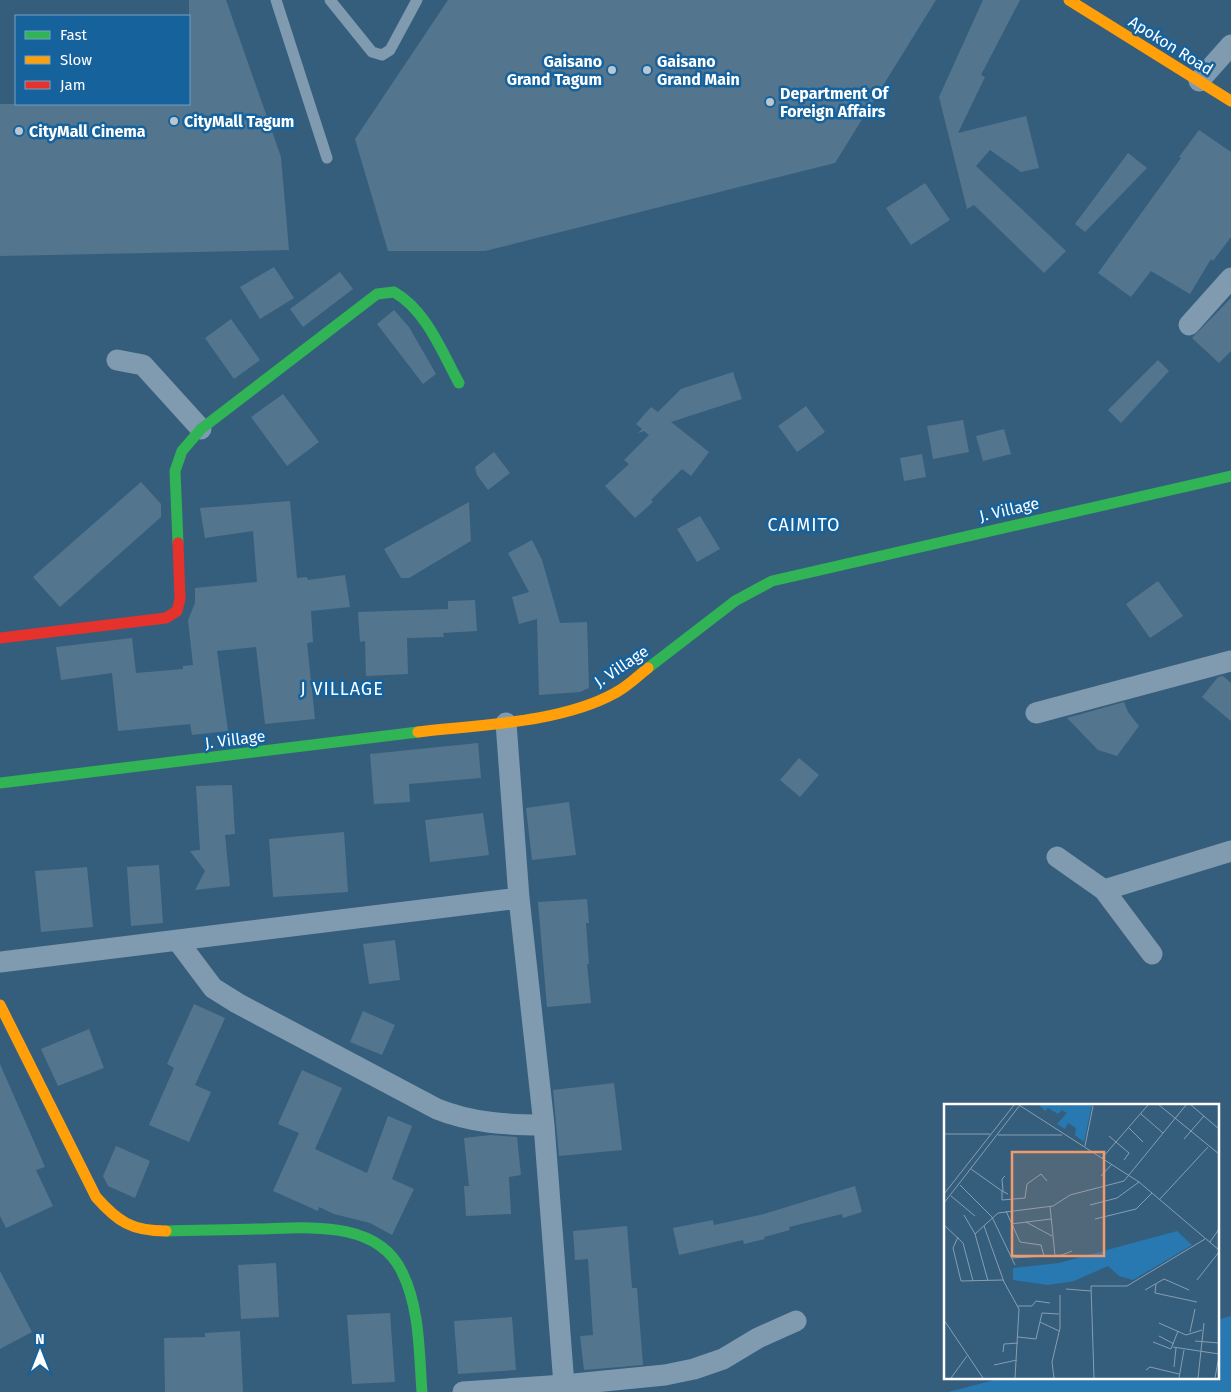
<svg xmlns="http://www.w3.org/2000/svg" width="1231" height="1392" font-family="'Fira Sans',sans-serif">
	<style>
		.green { fill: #2878b1 }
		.building { fill: #54758e }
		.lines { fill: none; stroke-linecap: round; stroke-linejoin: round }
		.lane { stroke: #809aaf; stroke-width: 11 }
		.street { stroke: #809aaf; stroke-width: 21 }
		.fast { stroke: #30b455; stroke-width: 11 }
		.slow { stroke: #ff9f0a; stroke-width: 11 }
		.jam { stroke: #e5322d; stroke-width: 11 }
		.poi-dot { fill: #b8c7d2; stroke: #16629c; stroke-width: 2 }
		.labels { text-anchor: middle; stroke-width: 5; stroke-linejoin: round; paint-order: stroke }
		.street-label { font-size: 16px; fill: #fff; stroke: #16629c }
		.poi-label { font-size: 16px; font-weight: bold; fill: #fff; stroke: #16629c; text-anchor: start }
		.neighbourhood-label { font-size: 18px; letter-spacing: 1px; fill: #fff; stroke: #16629c }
		.inset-road { fill: none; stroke: #869eb1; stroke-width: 1 }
		.view { fill: #f19b6d; fill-opacity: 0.15; stroke: #f19b6d; stroke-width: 2.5 }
		.inset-edge { fill: none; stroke: #fff; stroke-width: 2.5 }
	</style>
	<rect width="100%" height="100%" fill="#355e7d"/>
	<path class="green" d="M 1231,1316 L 1231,1392 L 948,1392 L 1002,1378 L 1217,1378 L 1217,1320 Z"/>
	<path class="building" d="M 189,0 L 226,0 L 281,157 L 289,250 L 0,256 L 0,104 L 189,104 Z
		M 448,0 L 936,0 L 835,163 L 485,251 L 388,251 L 355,139 Z
		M 983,0 L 1020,0 L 981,75 L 985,77 L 958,133 L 1026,116 L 1039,168 L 1021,172 L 990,150 L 976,166 L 1066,251 L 1044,273 L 974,205 L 967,209 L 939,97 Z
		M 1199,130 L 1231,152 L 1231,237 L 1213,261 L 1211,259 L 1190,294 L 1151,271 L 1131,297 L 1098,273 L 1181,158 L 1179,157 Z
		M 1128,153 L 1147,168 L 1085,232 L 1075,224 Z
		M 925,183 L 950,220 L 911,245 L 886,208 Z
		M 274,267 L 294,298 L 260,319 L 240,287 Z
		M 340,272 L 353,289 L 303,327 L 290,309 Z
		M 1231,298 L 1231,351 L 1219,363 L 1192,338 Z
		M 394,310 L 409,327 L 436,374 L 423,384 L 377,324 Z
		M 231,319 L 260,360 L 234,379 L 205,338 Z
		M 1158,360 L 1169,371 L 1121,423 L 1108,410 Z
		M 733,372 L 742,399 L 671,422 L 709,452 L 691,476 L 682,469 L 651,500 L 653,502 L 635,518 L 605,486 L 629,464 L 624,460 L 649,435 L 644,431 L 638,433 L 642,429 L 636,424 L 651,407 L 658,412 L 681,389 Z
		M 283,394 L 319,442 L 287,466 L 251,417 Z
		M 806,406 L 825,432 L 797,452 L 778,426 Z
		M 963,420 L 969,452 L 933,459 L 927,426 Z
		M 1004,429 L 1011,454 L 983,461 L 976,436 Z
		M 494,452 L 510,473 L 488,490 L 477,475 L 475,467 Z
		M 922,454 L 926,477 L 904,481 L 900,458 Z
		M 141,482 L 161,504 L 161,517 L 60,607 L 33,577 Z
		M 290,501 L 297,578 L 307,577 L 308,580 L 345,575 L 350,607 L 311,611 L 313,642 L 307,643 L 315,719 L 265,724 L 256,647 L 217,651 L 228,731 L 192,735 L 190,724 L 118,731 L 112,673 L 61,680 L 56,647 L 132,638 L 136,673 L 183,669 L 183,666 L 193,665 L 188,620 L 195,603 L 195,588 L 257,582 L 253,531 L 205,538 L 200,508 Z
		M 469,502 L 471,541 L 409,578 L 401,578 L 384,549 Z
		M 700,516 L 720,549 L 697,562 L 677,529 Z
		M 532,540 L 542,560 L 560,623 L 587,622 L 589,688 L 580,692 L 539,695 L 537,619 L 519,624 L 512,597 L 529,592 L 508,553 Z
		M 1158,581 L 1183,616 L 1150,638 L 1126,604 Z
		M 475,600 L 477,631 L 443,633 L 444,637 L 407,638 L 408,674 L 366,676 L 365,641 L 360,642 L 358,612 L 448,609 L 448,601 Z
		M 1223,676 L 1231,683 L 1231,721 L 1202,697 L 1218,677 Z
		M 1124,702 L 1128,712 L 1139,726 L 1117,756 L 1098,750 L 1067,718 Z
		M 478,743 L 481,778 L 409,784 L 410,802 L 374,804 L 370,754 Z
		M 799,758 L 819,775 L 800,797 L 780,780 Z
		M 232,785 L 235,834 L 225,835 L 230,886 L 195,890 L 205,871 L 190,851 L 200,850 L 196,786 Z
		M 569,802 L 576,855 L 532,860 L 526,808 Z
		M 483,813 L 489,855 L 430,862 L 425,820 Z
		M 344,832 L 348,892 L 273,897 L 269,839 Z
		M 159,865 L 163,923 L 131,926 L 127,867 Z
		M 87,867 L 93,927 L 41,932 L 35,871 Z
		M 587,899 L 589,923 L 586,923 L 589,964 L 587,964 L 591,1003 L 547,1007 L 538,902 Z
		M 395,940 L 400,980 L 369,984 L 363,944 Z
		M 194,1004 L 225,1018 L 195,1085 L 211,1092 L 189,1142 L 149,1125 L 174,1068 L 167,1064 Z
		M 363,1011 L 395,1025 L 382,1055 L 350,1042 Z
		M 89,1029 L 104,1068 L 58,1086 L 41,1049 Z
		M 0,1064 L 45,1167 L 36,1170 L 53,1206 L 6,1228 L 0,1216 Z
		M 302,1070 L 342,1088 L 315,1149 L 367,1173 L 388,1116 L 412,1126 L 392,1179 L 414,1189 L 392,1235 L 370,1223 L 334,1214 L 319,1207 L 318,1211 L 273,1191 L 299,1133 L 278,1124 Z
		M 614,1083 L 622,1150 L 559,1156 L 553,1090 Z
		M 491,1135 L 517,1137 L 521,1175 L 509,1177 L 511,1214 L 466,1216 L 464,1186 L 469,1186 L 464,1138 Z
		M 116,1146 L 150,1161 L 135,1198 L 108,1186 L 103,1176 Z
		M 855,1186 L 862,1212 L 843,1218 L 842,1214 L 789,1227 L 790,1230 L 764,1237 L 765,1239 L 744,1244 L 743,1240 L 679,1255 L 673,1228 L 713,1220 L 714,1225 L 764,1214 Z
		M 627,1226 L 632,1288 L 637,1288 L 643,1365 L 584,1370 L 580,1336 L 593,1335 L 588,1259 L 575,1260 L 573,1231 Z
		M 276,1263 L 279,1317 L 241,1319 L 238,1265 Z
		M 0,1271 L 32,1332 L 0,1349 Z
		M 390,1313 L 395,1382 L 352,1384 L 347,1315 Z
		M 512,1317 L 516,1370 L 458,1374 L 454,1321 Z
		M 240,1331 L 243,1392 L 165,1392 L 164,1338 L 205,1337 L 205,1333 Z"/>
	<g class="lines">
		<path class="lane" d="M 276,0 L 327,158
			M 330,0 L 372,52 L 382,55 L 390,50 L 417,0"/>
		<path class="street" d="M 1199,81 L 1231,45
			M 1189,325 L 1231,278
			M 117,360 L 143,365 L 201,429
			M 1036,713 L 1231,661
			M 506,723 L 519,898 L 544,1125 L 564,1385
			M 1057,857 L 1104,890 L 1152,954
			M 1104,890 L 1231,851
			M 177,940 L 213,988 L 237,1003 L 437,1109 C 472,1123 507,1125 544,1125
			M 0,962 L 519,898
			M 463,1392 L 564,1385 L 665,1375 L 694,1369 L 723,1359 L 758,1338 L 796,1321"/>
		<path class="fast" d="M 178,543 L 175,471 L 182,451 L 201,429 L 377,294 L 394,292 C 426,310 442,352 459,383
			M 648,668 L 735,601 L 772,581 L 1231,476
			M 0,783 L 418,732
			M 166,1231 C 197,1230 227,1230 258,1229 C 306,1228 377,1219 402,1272 C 420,1308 419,1353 422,1392"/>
		<path class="slow" d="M 1069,0 L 1231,101
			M 418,732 C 478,725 561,723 615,693 C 627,687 638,676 648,668
			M 0,1005 L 96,1197 C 118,1222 132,1231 166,1231"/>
		<path class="jam" d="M 0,638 L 166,618 L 177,611 L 180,599 L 178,543"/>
	</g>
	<g class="poi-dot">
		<circle cx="612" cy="70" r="5"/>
		<circle cx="647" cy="70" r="5"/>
		<circle cx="770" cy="102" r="5"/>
		<circle cx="174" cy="121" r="5"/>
		<circle cx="19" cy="131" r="5"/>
	</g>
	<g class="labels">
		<g class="street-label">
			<text transform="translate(1171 45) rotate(32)" y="6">Apokon Road</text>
			<text transform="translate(1009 509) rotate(-13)" y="6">J. Village</text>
			<text transform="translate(621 666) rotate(-34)" y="6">J. Village</text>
			<text transform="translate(235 739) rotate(-7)" y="6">J. Village</text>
		</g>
		<g class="poi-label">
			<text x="602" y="67" text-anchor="end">Gaisano<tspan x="602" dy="18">Grand Tagum</tspan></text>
			<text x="657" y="67">Gaisano<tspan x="657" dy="18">Grand Main</tspan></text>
			<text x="780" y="99">Department Of<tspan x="780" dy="18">Foreign Affairs</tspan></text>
			<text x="184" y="127">CityMall Tagum</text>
			<text x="29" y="137">CityMall Cinema</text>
		</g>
		<g class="neighbourhood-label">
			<text x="804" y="531">CAIMITO</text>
			<text x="342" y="695">J VILLAGE</text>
		</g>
	</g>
	<g transform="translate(944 1104)">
		<rect width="275" height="275" fill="#355e7d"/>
		<path d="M 95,1 L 148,1 L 140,38 L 131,31 L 132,24 L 124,19 L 121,25 L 113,20 L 123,9 L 118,6 L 114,10 L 104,4 L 101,7 ZM 233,127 L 248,141 L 189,176 L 175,172 L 164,162 L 130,177 L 104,181 L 69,176 L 69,164 L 115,159 Z" fill="#2878b1"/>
		<path class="inset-road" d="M 75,1 L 195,78 L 275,146M 215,1 L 275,50M 247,1 L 275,25M 197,10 L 219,29M 185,24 L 199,38M 0,30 L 46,30M 54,31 L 118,31M 165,32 L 185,49 L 180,56M 240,35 L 260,12M 141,42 L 149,2M 158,54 L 204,1M 27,65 L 58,87M 157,72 L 168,60M 16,81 L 48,113 L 71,161M 59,87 L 58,75 L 61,72M 0,90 L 70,1M 64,90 L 58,87 L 58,96 L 81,94 L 83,80 L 97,70 L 103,77M 7,92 L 31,112M 216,95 L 264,43M 0,99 L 76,1M 146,101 L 173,94 L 195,78M 106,102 L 111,152M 62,107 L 76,138 L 97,141 L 100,152M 20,111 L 31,130 L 44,177M 151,115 L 192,105 L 208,89M 82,118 L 108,132M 67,120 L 107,115M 0,121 L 19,139 L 29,177M 40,122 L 60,178 L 75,205 L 71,274M 31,130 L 54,109 L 109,102 L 126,91 L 180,77 L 242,1M 14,133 L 9,144 L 17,177 L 59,176M 266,138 L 275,125M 68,154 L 118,151 L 128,147M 253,176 L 275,148M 212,180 L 211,189 L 253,198M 122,185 L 147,187M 201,186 L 220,175 L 245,186M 74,202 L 88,202 L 92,197 L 106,199M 0,216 L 39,274M 96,218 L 115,227M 215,219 L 242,231 L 258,226M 246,228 L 251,205M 215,232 L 230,240M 74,233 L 92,235 L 98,209 L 115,210M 251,237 L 275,239M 209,238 L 227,245 L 234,227M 229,243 L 275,250M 59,248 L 60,240 L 74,239M 50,261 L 73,256M 230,263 L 232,244M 202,266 L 206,263 L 235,270M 7,274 L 23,252M 110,274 L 108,258 L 116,224 L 116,191M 150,274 L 147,182 L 183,182 L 261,135M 235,274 L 240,246M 254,274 L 260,219M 271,274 L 275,252"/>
		<path class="view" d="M 68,48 L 160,48 L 160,152 L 68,152 Z"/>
		<rect width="275" height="275" class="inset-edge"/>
	</g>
	<rect x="15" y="15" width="175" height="90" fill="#16629c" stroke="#73a1c4"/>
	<rect x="25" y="31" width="25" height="8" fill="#30b455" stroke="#73a1c4"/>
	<text x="60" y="40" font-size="15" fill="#ffffff">Fast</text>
	<rect x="25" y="56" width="25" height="8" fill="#ff9f0a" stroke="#73a1c4"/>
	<text x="60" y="65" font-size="15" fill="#ffffff">Slow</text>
	<rect x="25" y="81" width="25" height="8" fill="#e5322d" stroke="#73a1c4"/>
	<text x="60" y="90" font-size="15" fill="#ffffff">Jam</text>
	<g transform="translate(40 1352)" stroke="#16629c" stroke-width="4" paint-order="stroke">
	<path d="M0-4L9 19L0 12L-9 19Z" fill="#ffffff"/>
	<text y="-8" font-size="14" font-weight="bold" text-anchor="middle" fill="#ffffff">N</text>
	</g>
</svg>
